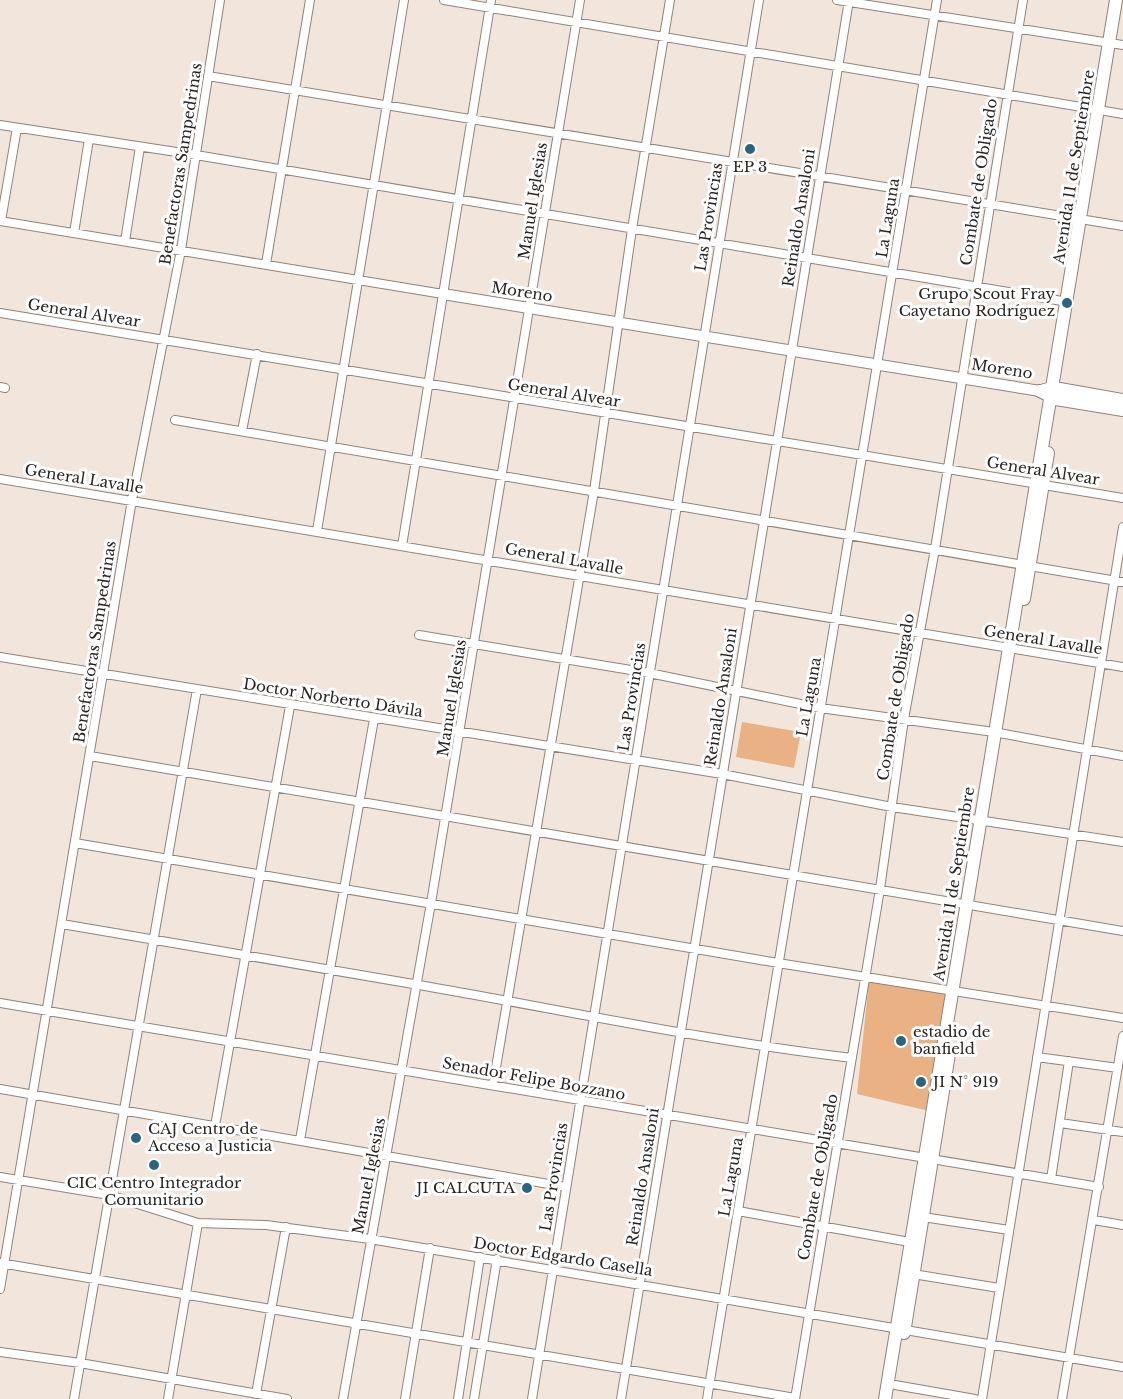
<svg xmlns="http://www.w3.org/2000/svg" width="1123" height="1399" font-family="'Libre Baskerville',serif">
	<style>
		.green { fill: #eab284 }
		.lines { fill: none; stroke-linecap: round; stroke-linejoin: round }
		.minor-casing { stroke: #8f847b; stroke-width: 10 }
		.tertiary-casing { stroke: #8f847b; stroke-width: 12 }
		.secondary-casing { stroke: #8f847b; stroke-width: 14 }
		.minor { stroke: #fff; stroke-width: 8 }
		.tertiary { stroke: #fff; stroke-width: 10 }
		.secondary { stroke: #fff; stroke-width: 12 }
		.poi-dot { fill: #2b647e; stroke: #fff; stroke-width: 2 }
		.labels { text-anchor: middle; stroke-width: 6; stroke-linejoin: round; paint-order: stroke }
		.street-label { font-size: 15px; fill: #2a2522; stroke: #fff }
		.poi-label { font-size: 15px; fill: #2a2522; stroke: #fff; text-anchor: start }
	</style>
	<rect width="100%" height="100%" fill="#f2e5dc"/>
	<path class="green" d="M 742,722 L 801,732 L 794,768 L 736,757 Z
		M 869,981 L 948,988 L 929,1111 L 857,1094 Z"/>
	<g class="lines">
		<defs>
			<path id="minor" d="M 444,0 L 1123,114
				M 837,0 L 1123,45
				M 208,76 L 1123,226
				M 0,125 L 196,155 L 1068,302
				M 0,221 L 443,294
				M 1,221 L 17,128
				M 74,233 L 89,139
				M 125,241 L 140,147
				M 266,264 L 310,0
				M 0,313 L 1123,498
				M 0,387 L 5,388
				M 175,420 L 1123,582
				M 242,431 L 257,354
				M 0,479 L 1123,667
				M 317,531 L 404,0
				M 402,546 L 491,0
				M 419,635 L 649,673 L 820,708 L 994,732 L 1123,756
				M 0,657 L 722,774 L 892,807 L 1123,842
				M 90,756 L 1123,931
				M 75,843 L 778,963 L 1123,1018
				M 62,924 C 181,945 300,964 419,985 C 563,1010 707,1041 852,1058
				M 0,1003 L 1099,1187
				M 1037,1057 L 1118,1068
				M 493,1085 L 594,491 L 632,229 L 670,0
				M 0,1089 L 566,1187
				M 1060,1123 L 1123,1132
				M 215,1126 L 290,706
				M 300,1140 L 374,719
				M 0,1177 L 109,1195 L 198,1223 L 266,1225 L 370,1239 L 1123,1367
				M 1051,1179 L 1069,1061
				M 738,1211 L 915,1243
				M 923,1217 L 1009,1230
				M 1094,1220 L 1123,1225
				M 0,1263 L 795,1398
				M 913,1274 L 999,1288
				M 0,1289 L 132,500 L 181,250 L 220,0
				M 0,1352 L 80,1363 L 287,1399
				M 895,1385 L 975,1399
				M 256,1394 L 286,1227
				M 74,1399 L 197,689
				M 168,1399 L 198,1223
				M 343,1399 L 431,903 L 580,0
				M 405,1399 L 430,1248
				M 458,1399 L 480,1257
				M 474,1399 L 497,1259
				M 532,1399 L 759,0
				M 621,1399 L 849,0
				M 707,1399 L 937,0
				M 795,1399 L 880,889 L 904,719 L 935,549 L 1023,0
				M 982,1399 L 1123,527
				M 1062,1399 L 1123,1036"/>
			<path id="tertiary" d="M 443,294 L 1040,391"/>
			<path id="secondary" d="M 1044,390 L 1054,388 L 1123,400
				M 1040,391 L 1056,399 L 1123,410
				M 1024,599 L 1048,453
				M 904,1333 L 949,1054
				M 885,1399 L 1116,0"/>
		</defs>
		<use href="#minor" class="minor-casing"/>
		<use href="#tertiary" class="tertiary-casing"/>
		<use href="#secondary" class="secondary-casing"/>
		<use href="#minor" class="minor"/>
		<use href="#tertiary" class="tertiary"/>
		<use href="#secondary" class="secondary"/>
	</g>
	<g class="poi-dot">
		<circle cx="750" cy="149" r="6"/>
		<circle cx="1067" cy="303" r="6"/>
		<circle cx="901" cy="1041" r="6"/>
		<circle cx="921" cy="1082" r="6"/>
		<circle cx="136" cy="1138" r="6"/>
		<circle cx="154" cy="1165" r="6"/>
		<circle cx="527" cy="1188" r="6"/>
	</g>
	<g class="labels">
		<g class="street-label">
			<text transform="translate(181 164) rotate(-81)" y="5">Benefactoras Sampedrinas</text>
			<text transform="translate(1074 167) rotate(-81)" y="5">Avenida 11 de Septiembre</text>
			<text transform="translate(979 182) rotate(-81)" y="5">Combate de Obligado</text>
			<text transform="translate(533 201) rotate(-81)" y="5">Manuel Iglesias</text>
			<text transform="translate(709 217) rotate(-81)" y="5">Las Provincias</text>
			<text transform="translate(799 218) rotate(-81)" y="5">Reinaldo Ansaloni</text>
			<text transform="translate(888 218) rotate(-81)" y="5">La Laguna</text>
			<text transform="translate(522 292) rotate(9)" y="5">Moreno</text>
			<text transform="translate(84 313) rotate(9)" y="5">General Alvear</text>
			<text transform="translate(1002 369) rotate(9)" y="5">Moreno</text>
			<text transform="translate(564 393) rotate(9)" y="5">General Alvear</text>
			<text transform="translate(1043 471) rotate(9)" y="5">General Alvear</text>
			<text transform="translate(84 479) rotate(9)" y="5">General Lavalle</text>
			<text transform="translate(564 559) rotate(10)" y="5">General Lavalle</text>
			<text transform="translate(1043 640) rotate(9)" y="5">General Lavalle</text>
			<text transform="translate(95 642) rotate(-81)" y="5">Benefactoras Sampedrinas</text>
			<text transform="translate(632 697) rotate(-81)" y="5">Las Provincias</text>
			<text transform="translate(721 697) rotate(-81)" y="5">Reinaldo Ansaloni</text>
			<text transform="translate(809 697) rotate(-80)" y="5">La Laguna</text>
			<text transform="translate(896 697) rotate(-81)" y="5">Combate de Obligado</text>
			<text transform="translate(333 698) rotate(9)" y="5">Doctor Norberto Dávila</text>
			<text transform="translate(452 698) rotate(-81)" y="5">Manuel Iglesias</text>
			<text transform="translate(954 884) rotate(-81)" y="5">Avenida 11 de Septiembre</text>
			<text transform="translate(534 1079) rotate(10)" y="5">Senador Felipe Bozzano</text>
			<text transform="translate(369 1176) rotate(-79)" y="5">Manuel Iglesias</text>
			<text transform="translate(554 1177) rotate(-81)" y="5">Las Provincias</text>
			<text transform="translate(643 1177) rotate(-81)" y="5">Reinaldo Ansaloni</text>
			<text transform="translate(731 1177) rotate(-80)" y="5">La Laguna</text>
			<text transform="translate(818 1177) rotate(-80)" y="5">Combate de Obligado</text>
			<text transform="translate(563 1257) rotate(9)" y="5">Doctor Edgardo Casella</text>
		</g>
		<g class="poi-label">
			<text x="750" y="172" text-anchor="middle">EP 3</text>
			<text x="1055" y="299" text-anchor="end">Grupo Scout Fray<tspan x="1055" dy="17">Cayetano Rodríguez</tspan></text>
			<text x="913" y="1037">estadio de<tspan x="913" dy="17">banfield</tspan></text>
			<text x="933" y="1087">JI N° 919</text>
			<text x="148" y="1134">CAJ Centro de<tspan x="148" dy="17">Acceso a Justicia</tspan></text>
			<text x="154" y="1188" text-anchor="middle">CIC Centro Integrador<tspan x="154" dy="17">Comunitario</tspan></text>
			<text x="515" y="1193" text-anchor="end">JI CALCUTA</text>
		</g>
	</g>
</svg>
